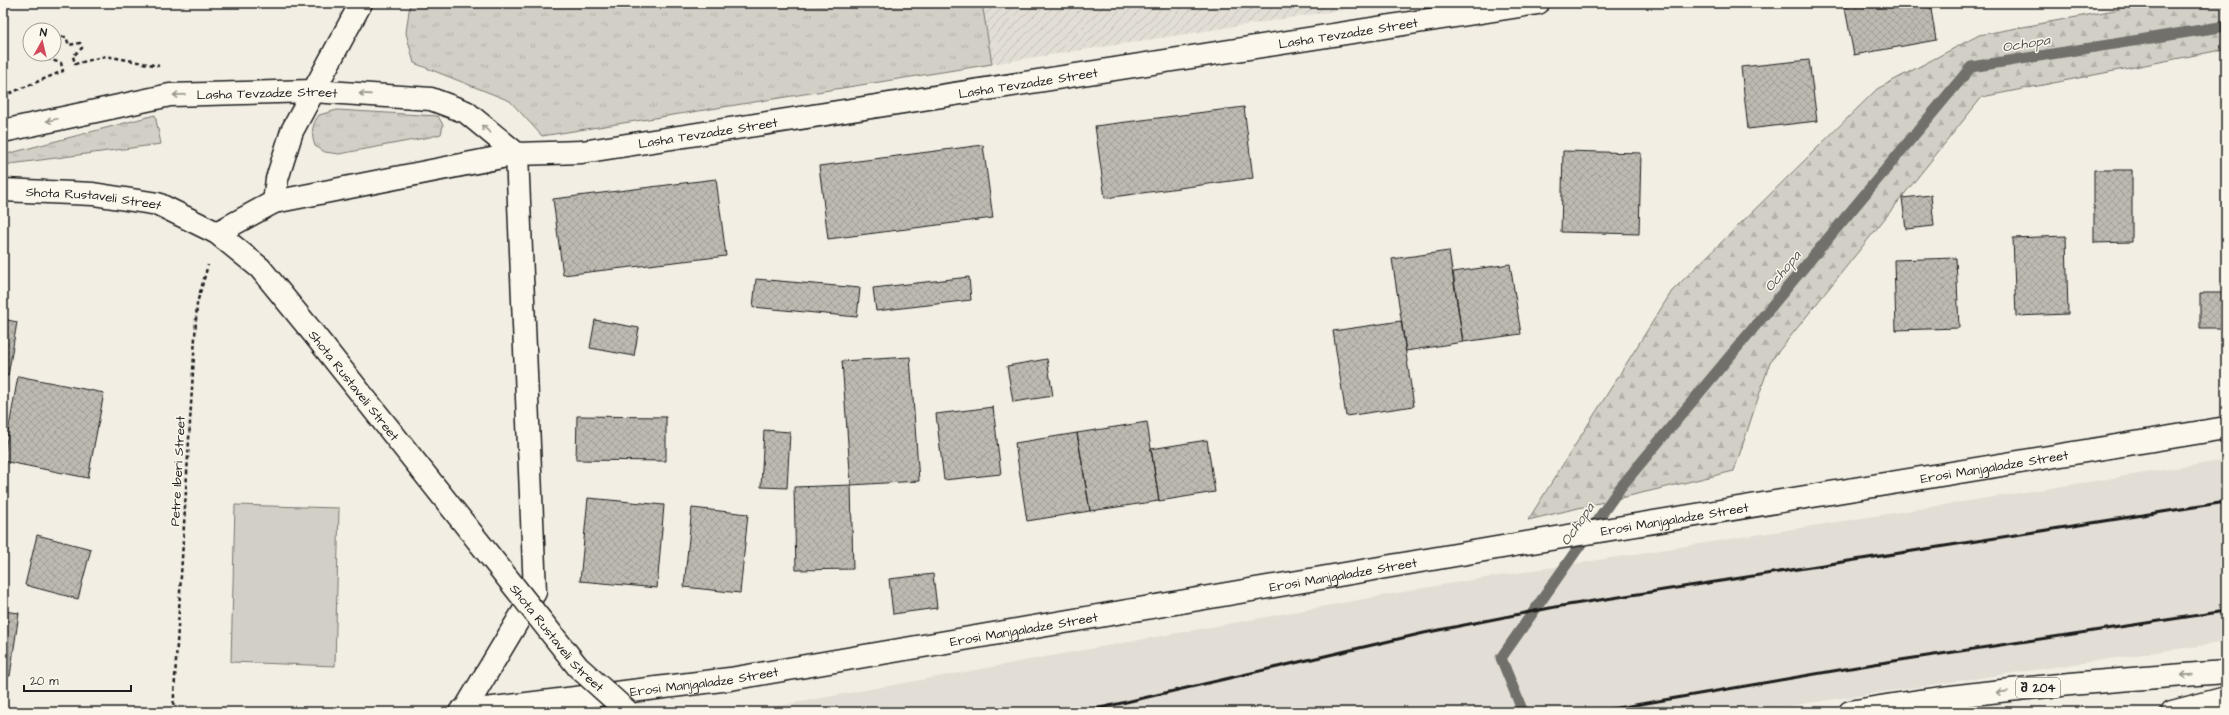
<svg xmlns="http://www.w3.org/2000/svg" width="2229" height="715" font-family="'Architects Daughter','Noto Sans Georgian',sans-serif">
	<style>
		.built { fill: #e2ded5 }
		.industrial { fill: url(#industrial-furrows) }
		.grass { fill: url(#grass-tufts); stroke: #777671 }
		.forest { fill: url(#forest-firs); stroke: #777671 }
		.pitch { fill: #d2cfc6; stroke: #777671 }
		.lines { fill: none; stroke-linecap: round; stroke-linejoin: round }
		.stream { stroke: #716f6b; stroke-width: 11 }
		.building { fill: url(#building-cross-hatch); stroke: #1c1c1c }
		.minor-casing { stroke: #1c1c1c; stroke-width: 25 }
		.primary-casing { stroke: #1c1c1c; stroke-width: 25 }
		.path { stroke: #1c1c1c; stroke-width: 2.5; stroke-dasharray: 4 3; stroke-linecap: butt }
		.minor { stroke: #fbf7ec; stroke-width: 22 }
		.primary { stroke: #fbf7ec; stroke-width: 22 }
		.rail { stroke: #1c1c1c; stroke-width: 3 }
		.primary-bridge-casing { stroke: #1c1c1c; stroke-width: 25; stroke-linecap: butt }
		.primary-bridge { stroke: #fbf7ec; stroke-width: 22 }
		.oneway { stroke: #97948e }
		.labels { text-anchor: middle; stroke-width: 3; stroke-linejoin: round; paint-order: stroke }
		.shield { fill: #fbf7ec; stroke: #5f5e5a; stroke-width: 1 }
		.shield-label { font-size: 12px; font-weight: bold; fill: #1c1c1c }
		.street-label { font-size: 13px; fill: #1c1c1c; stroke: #fbf7ec }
		.water-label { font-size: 14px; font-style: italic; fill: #545351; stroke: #fbf7ec }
	</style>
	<defs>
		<pattern id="industrial-furrows" width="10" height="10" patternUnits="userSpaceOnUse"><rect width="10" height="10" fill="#e2ded5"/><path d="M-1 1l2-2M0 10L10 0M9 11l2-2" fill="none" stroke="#c1beb6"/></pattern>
		<pattern id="grass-tufts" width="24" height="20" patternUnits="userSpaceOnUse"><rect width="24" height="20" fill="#d2cfc6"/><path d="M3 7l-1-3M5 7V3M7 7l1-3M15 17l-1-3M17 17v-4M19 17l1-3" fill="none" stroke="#b4b1aa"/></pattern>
		<pattern id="forest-firs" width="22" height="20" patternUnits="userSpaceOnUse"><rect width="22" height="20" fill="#d2cfc6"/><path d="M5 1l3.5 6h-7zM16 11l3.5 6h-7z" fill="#b4b1aa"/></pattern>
		<pattern id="building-cross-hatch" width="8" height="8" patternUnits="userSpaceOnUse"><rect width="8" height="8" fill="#bdbab1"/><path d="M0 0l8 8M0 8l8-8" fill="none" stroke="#a29f98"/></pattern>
	</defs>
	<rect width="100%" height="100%" fill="#f2eee4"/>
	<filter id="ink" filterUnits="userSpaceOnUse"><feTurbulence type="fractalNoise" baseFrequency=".025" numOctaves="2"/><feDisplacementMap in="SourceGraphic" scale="8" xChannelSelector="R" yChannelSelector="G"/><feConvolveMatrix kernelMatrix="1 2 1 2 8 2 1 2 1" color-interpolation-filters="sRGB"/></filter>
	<g filter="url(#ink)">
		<path class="built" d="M 2226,460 L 2226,642 L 1747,712 L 744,712 L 1441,585 Z"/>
		<path class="industrial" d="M 982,3 L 1353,3 L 1354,8 L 992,64 Z"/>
		<path class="grass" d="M 410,3 L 982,3 L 992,64 L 542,136 L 510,101 L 414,63 L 406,33 Z
			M 337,110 L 438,116 L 443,125 L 441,134 L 430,137 L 339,154 L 325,152 L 315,146 C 311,134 311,126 319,115 Z
			M 155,115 L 161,144 L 3,165 L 3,155 Z"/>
		<path class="forest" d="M 2119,3 L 2226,3 L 2226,49 L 1982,97 L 1770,362 L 1734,471 L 1528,520 L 1672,291 L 1877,89 L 1979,35 L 2120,9 Z"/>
		<path class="pitch" d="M 235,505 L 339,508 L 335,666 L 231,662 Z"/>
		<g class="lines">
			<path class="stream" d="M 1523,712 L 1501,658 L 1620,488 L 1971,67 L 2226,26"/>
		</g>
		<path class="building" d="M 120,3 L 141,3 L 140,7 Z
			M 1844,3 L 1930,3 L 1936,40 L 1854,55 Z
			M 1809,60 L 1817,121 L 1748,129 L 1741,67 Z
			M 1244,107 L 1253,178 L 1105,198 L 1095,126 Z
			M 983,145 L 993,218 L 828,239 L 819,166 Z
			M 1563,151 L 1641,153 L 1639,234 L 1561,232 Z
			M 2094,170 L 2132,170 L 2132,242 L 2094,243 Z
			M 716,179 L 726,256 L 563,275 L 553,199 Z
			M 1931,195 L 1934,226 L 1906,229 L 1902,198 Z
			M 2066,236 L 2068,314 L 2016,316 L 2013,238 Z
			M 1449,251 L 1463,342 L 1406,351 L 1392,259 Z
			M 1956,258 L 1959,328 L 1896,330 L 1894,260 Z
			M 1510,264 L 1521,334 L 1463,342 L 1453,272 Z
			M 969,277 L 971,300 L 876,311 L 873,288 Z
			M 756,279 L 860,288 L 857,317 L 753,307 Z
			M 2200,293 L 2226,293 L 2226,328 L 2200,328 Z
			M 3,319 L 17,322 L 8,376 L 3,375 Z
			M 595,320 L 639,328 L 634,356 L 590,348 Z
			M 1401,321 L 1414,406 L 1346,416 L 1333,331 Z
			M 910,357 L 919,481 L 851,485 L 842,361 Z
			M 1047,359 L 1053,396 L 1013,402 L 1007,366 Z
			M 18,376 L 104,393 L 88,478 L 3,461 Z
			M 993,407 L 1001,474 L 944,480 L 936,414 Z
			M 577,416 L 666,417 L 666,461 L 576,460 Z
			M 1147,422 L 1159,501 L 1090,511 L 1077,433 Z
			M 764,430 L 790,432 L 787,488 L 761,487 Z
			M 1077,433 L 1090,511 L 1027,521 L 1015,443 Z
			M 1207,440 L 1215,492 L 1159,501 L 1151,449 Z
			M 851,485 L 853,569 L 796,570 L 794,487 Z
			M 588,498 L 664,505 L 657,588 L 580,581 Z
			M 692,508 L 748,514 L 740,593 L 684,587 Z
			M 37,535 L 91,549 L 78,599 L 25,585 Z
			M 933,574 L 937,608 L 893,614 L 889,579 Z
			M 3,611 L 19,613 L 10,676 L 3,675 Z"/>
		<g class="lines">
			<defs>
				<g id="minor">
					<path id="s1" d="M 3,131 L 170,95 L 313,91 L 431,99 L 466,112 L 517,154"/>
					<path d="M 274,202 L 277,179 L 292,131 L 361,3"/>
					<path id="s2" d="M 217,233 L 274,202 L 517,154 L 582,152 L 1538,3"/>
					<path d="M 464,711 L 535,592 L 517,154"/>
					<path id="s3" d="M 460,712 L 730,679 L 1514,545 L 2226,428"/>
				</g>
				<g id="primary">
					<path id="s4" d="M 3,190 L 93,194 L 158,204 L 217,233 L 260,268 L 309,328"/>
					<path d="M 1850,712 C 1974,690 2101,681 2226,672"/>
					<path d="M 2172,712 L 2226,698"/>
				</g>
			</defs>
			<use href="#minor" class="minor-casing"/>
			<use href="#primary" class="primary-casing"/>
			<path class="path" d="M 54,52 L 56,52 L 58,37 L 66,37 L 69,45 L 80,43 L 82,48 L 73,56 L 75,64 L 106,56 L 159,66
				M 3,96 L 63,71 L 61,63 L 48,59 L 48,54
				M 173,712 L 197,303 L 208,265"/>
			<use href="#minor" class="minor"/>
			<use href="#primary" class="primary"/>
			<path class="rail" d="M 1083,712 L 1424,633 L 1555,607 L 2226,502
				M 1594,712 L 1874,664 L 2226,611"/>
			<defs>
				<g id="primary-bridge">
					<path id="s5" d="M 309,328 L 578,667 L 628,712"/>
				</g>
			</defs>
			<use href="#primary-bridge" class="primary-bridge-casing"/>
			<use href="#primary-bridge" class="primary-bridge"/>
		</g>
		<defs><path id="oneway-shaft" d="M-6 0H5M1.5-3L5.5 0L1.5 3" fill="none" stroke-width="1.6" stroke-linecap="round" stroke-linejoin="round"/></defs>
		<g class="oneway">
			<use href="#oneway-shaft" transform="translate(365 94) rotate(-176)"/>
			<use href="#oneway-shaft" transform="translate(179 95) rotate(178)"/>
			<use href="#oneway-shaft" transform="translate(52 120) rotate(168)"/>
			<use href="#oneway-shaft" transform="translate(486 129) rotate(-141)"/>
			<use href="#oneway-shaft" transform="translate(2187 675) rotate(176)"/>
			<use href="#oneway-shaft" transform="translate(2002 692) rotate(174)"/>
		</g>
	</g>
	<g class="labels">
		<rect class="shield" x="2016" y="678" width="44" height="20" rx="3"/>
		<g class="shield-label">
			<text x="2038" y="692">შ 204</text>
		</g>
		<g class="street-label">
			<text dy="5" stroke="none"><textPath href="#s2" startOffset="1153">Lasha Tevzadze Street</textPath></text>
			<text dy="5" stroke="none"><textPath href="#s2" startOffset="829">Lasha Tevzadze Street</textPath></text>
			<text dy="5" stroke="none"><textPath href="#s1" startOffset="268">Lasha Tevzadze Street</textPath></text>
			<text dy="5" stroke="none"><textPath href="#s2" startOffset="505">Lasha Tevzadze Street</textPath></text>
			<text dy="5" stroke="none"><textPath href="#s4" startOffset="91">Shota Rustaveli Street</textPath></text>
			<text dy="5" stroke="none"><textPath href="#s5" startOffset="73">Shota Rustaveli Street</textPath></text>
			<text dy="5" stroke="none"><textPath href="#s3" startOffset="1554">Erosi Manjgaladze Street</textPath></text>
			<text transform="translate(177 471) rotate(-87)" y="5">Petre Iberi Street</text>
			<text dy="5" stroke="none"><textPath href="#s3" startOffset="1230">Erosi Manjgaladze Street</textPath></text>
			<text dy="5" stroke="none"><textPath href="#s3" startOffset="894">Erosi Manjgaladze Street</textPath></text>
			<text dy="5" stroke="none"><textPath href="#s3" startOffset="570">Erosi Manjgaladze Street</textPath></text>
			<text dy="5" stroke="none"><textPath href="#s5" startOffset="397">Shota Rustaveli Street</textPath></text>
			<text dy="5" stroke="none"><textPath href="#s3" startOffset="246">Erosi Manjgaladze Street</textPath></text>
		</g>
		<g class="water-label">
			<text transform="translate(2026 43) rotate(-9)" y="5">Ochopa</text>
			<text transform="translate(1782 271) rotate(-50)" y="5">Ochopa</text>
			<text transform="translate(1577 524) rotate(-55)" y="5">Ochopa</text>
		</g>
	</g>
	<rect width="2229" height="715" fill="none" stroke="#fbf7ec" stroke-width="16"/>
	<rect x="8" y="8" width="2213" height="699" fill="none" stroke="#1c1c1c" stroke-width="1.5" filter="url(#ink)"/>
	<g transform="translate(42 42) rotate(8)"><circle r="19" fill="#fbf7ec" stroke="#a29f99"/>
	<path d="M0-3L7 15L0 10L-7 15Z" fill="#d1495b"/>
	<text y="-6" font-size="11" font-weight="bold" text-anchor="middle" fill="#1c1c1c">N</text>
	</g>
	<path d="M24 685v6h107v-6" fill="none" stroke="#1c1c1c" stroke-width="2"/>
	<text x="30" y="685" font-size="12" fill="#1c1c1c" stroke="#fbf7ec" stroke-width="3" paint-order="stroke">20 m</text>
</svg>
